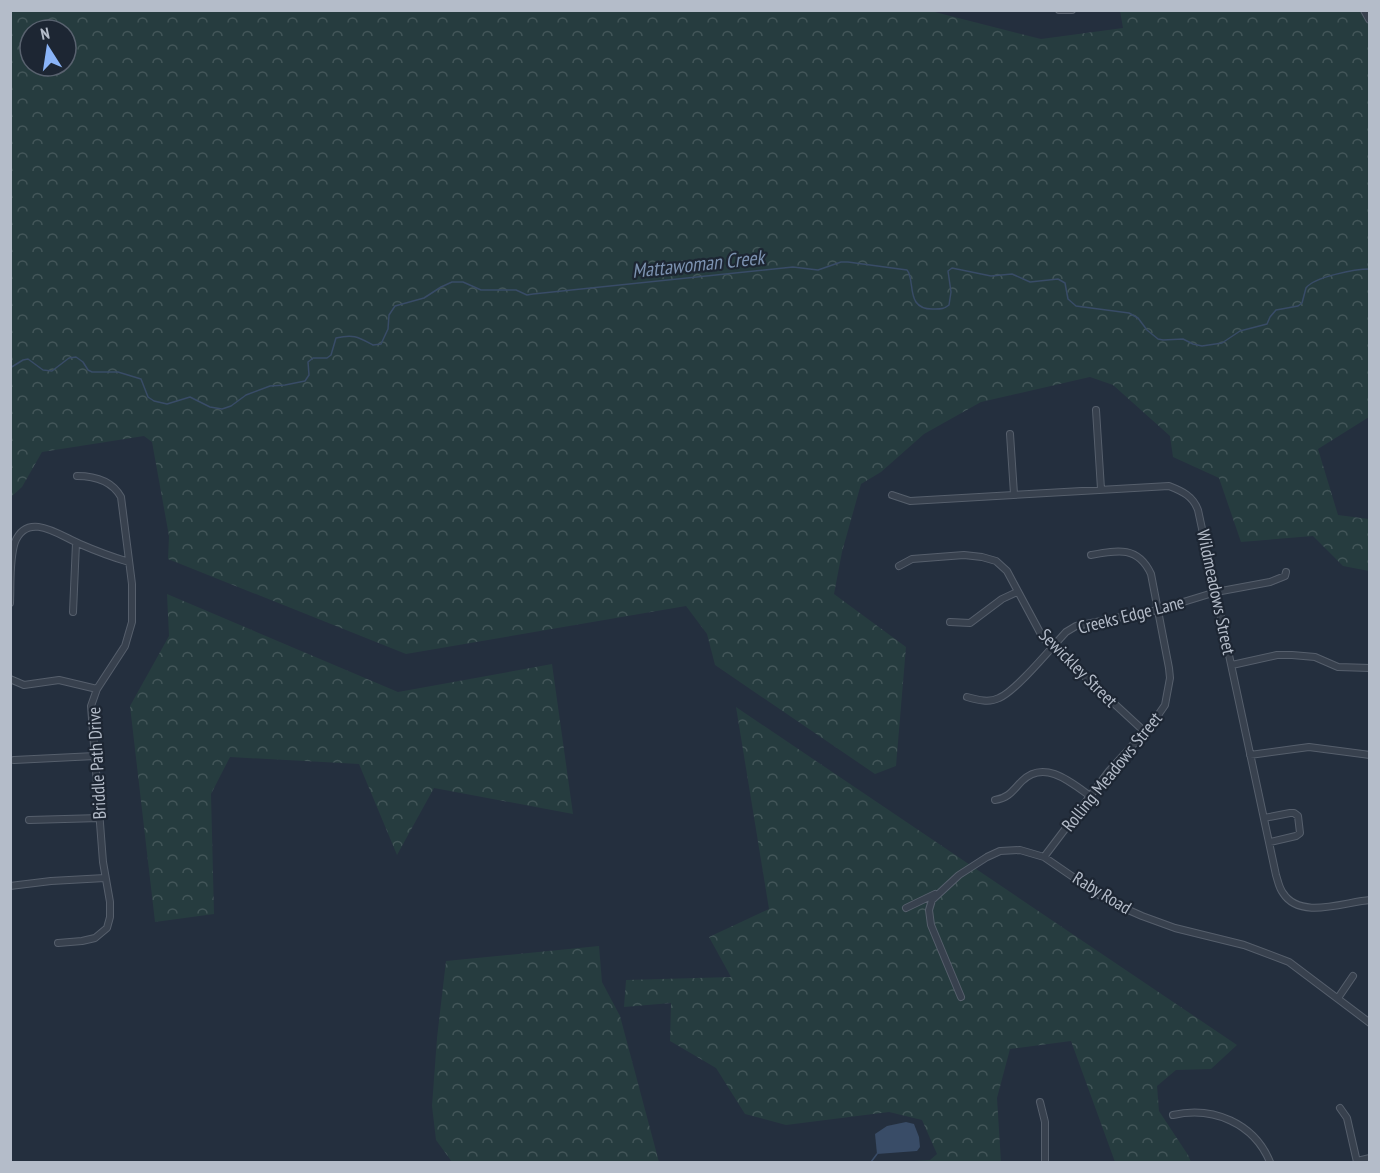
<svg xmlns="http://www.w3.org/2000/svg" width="1380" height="1173" font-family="'PT Sans Narrow',sans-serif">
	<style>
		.forest { fill: url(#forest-crowns); fill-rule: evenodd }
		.water { fill: #394c67 }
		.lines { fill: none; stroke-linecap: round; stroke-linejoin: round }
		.stream { stroke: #394c67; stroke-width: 1.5 }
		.minor-casing { stroke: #565f6c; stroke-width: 8 }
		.tertiary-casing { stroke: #565f6c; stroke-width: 10 }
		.minor { stroke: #38414e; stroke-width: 6 }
		.tertiary { stroke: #38414e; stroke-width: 8 }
		.labels { text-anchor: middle; stroke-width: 4.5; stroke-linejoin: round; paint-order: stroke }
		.street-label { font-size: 18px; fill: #b4bcc9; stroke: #1d2633 }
		.water-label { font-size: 20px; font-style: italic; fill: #7c92b1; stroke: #1d2633 }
	</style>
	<defs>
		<pattern id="forest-crowns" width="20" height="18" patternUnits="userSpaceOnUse" patternTransform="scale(1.5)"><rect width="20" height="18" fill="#263c3f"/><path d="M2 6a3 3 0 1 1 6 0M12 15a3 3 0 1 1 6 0" fill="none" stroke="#435659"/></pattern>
	</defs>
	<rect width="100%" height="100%" fill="#242f3e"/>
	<path class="forest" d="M 927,10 L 1041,39 L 1123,28 L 1120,11 L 1369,11 L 1369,417 L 1318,449 L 1338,515 L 1369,519 L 1369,571 L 1343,566 L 1313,536 L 1241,542 L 1219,478 L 1173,457 L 1170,436 L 1113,385 L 1090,377 L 981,402 L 924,434 L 881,472 L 861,484 L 842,552 L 834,594 L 906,647 L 896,766 L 875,774 L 715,665 L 707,634 L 686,606 L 406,654 L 168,559 L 169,536 L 152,442 L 144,436 L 42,452 L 22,487 L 11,497 L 11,11 ZM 30,30 L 66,30 L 66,66 L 30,66 Z
		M 167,594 L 398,692 L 552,664 L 573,814 L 434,788 L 397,855 L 359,764 L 230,757 L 211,794 L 214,914 L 155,922 L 130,706 L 169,636 Z
		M 736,707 L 1237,1045 L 1211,1069 L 1176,1070 L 1157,1086 L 1159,1111 L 1188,1155 L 1191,1162 L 1115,1162 L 1071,1041 L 1010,1049 L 997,1098 L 1001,1162 L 899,1162 L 930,1160 L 937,1154 L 922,1120 L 889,1112 L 786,1125 L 745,1114 L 716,1068 L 670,1041 L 671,1003 L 624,1007 L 626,980 L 731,977 L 709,937 L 769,909 Z
		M 599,946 L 602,982 L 620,1016 L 659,1162 L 452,1162 L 436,1140 L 432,1106 L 437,1038 L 446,961 Z"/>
	<path class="water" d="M 906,1122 L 914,1124 L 919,1137 L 920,1147 L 917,1151 L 877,1154 L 875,1134 L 887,1126 Z"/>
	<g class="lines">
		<path class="stream" d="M 10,368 L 23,360 L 28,359 L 43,370 L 52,371 L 69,358 L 76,357 L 83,362 L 88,370 L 92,372 L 118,372 L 141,379 L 148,397 L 154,401 L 167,404 L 190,397 L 210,407 L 222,409 L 231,406 L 246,395 L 270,386 L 285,385 L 305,381 L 309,375 L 308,362 L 313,358 L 327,358 L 331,355 L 336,338 C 354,334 358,337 373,345 L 381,344 L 388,329 L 389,315 L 395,306 L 424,298 L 441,287 L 452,282 L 463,282 L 481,290 L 516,290 L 527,295 L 533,294 L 793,267 L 818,270 L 841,262 L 848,262 L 907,270 C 916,280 904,311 935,309 C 941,309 944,309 949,305 L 951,292 L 948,271 L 952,268 L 991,276 L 1012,274 L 1030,282 L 1058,279 L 1065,283 L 1068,299 L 1076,306 L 1129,313 L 1138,318 L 1147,330 L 1158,339 L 1163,340 L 1183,339 L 1193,344 L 1202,346 L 1222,343 L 1240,331 L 1267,324 L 1270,317 L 1276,310 L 1298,306 L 1302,303 L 1306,288 C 1314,277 1355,269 1370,269
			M 871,1162 L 877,1154"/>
		<defs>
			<path id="minor" d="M 1059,10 L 1072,10
				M 1096,410 L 1101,489
				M 1010,434 L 1014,494
				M 892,495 L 910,501 L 1169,486 C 1182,491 1193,496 1198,510 L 1276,875 C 1278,881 1279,888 1283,893 C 1300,920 1344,902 1370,900
				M 899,566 L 912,559 L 964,555 L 982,557 L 996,561 L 1007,571 L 1043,638 L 1145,732
				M 10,603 C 11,584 9,560 15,542 C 28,510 62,537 80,544 C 96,551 112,557 129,562
				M 73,612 L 76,543
				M 950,622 L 970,623 L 1002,599 L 1017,592
				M 1232,665 L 1277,655 L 1292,655 L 1315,657 L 1338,667 L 1370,668
				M 10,679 L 24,685 L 59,680 L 97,689
				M 967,697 C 978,700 989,703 999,698 C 1016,691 1052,647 1066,632 L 1076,626 L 1157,610 L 1216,592 L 1270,582 L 1285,576 L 1286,572
				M 1250,755 L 1309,747 L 1370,755
				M 14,760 L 95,756
				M 995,800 C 1009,798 1013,790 1022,781 C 1044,759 1071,782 1090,796
				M 1264,818 L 1290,813 L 1294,813 L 1298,816 L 1300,833 L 1296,836 L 1270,842
				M 29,820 L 100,818
				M 1044,857 L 1109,771 L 1152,724 L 1165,705 L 1170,678 L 1169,668 L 1151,574 C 1138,546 1118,550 1091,555
				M 10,886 L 51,881 L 105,878
				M 906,908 L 935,894
				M 58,943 L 82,941 L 95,938 L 107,928 L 110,917 L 110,902 L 103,862 L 91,706 L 97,689 L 125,646 L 132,622 L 132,584 L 121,497 C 112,481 95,476 77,476
				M 961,997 L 931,925 L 929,910 L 932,900 L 959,875 L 987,857 L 1000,851 L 1020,850 L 1044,857 L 1108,901 L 1142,916 L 1175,928 L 1244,945 L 1289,962 L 1370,1023
				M 1338,998 L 1353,976
				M 1040,1102 L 1045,1122 L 1045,1162
				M 1340,1108 L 1347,1118 L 1357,1162
				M 1173,1115 C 1213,1106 1254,1123 1270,1162
				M 1357,1161 L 1370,1158"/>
			<path id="tertiary" d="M 1365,10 L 1370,19"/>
		</defs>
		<use href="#minor" class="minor-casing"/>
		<use href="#tertiary" class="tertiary-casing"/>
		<use href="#minor" class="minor"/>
		<use href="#tertiary" class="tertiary"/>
	</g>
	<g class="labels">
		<g class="street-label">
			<text transform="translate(1216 592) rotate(78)" y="6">Wildmeadows Street</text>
			<text transform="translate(1131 615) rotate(-14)" y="6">Creeks Edge Lane</text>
			<text transform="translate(1078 668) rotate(45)" y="6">Sewickley Street</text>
			<text transform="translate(97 763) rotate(-93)" y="6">Briddle Path Drive</text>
			<text transform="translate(1112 772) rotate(-51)" y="6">Rolling Meadows Street</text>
			<text transform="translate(1102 893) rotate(31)" y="6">Raby Road</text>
		</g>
		<g class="water-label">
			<text transform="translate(698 264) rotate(-6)" y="7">Mattawoman Creek</text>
		</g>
	</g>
	<rect width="1380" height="1173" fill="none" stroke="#b4bcc9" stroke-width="24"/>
	<g transform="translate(48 48) rotate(348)"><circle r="28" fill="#1d2633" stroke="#59626f" stroke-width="1.5"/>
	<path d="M0-4.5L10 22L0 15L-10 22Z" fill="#8ab4f8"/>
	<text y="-9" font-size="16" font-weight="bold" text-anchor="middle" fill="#b4bcc9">N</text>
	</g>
</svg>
